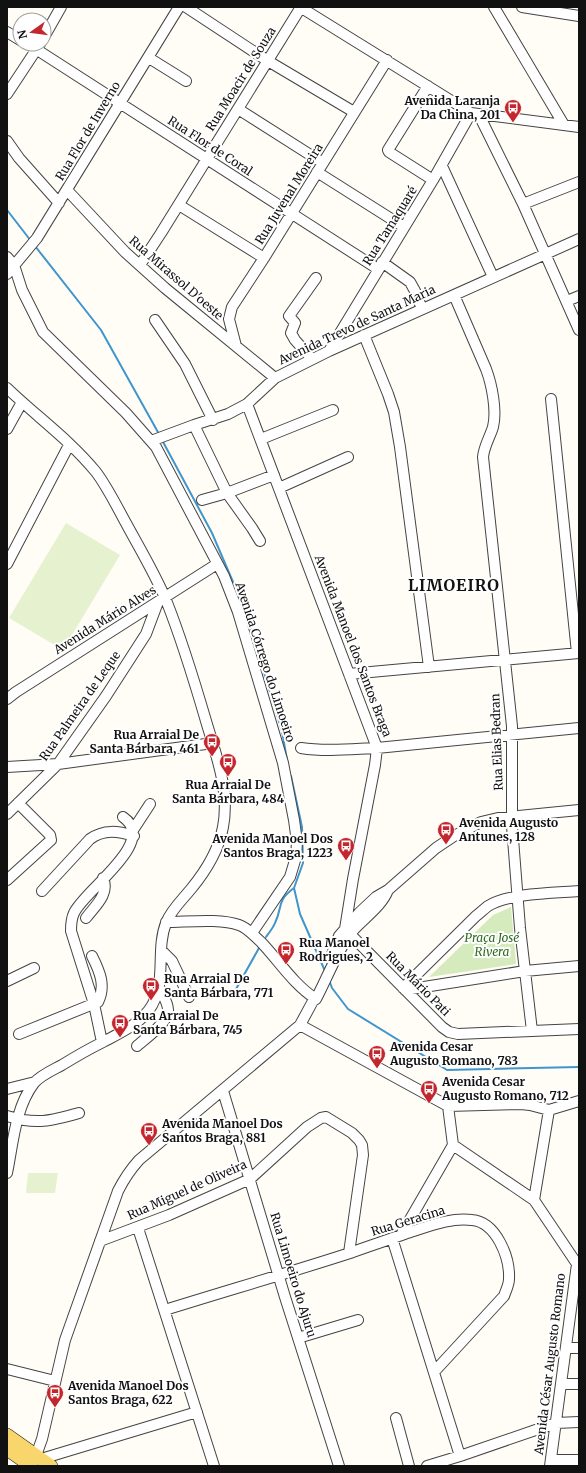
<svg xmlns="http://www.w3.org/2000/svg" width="586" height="1473" font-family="Merriweather,serif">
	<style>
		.green { fill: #d5ebbd }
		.pitch { fill: #e6f2cf }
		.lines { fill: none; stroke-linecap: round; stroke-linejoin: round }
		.stream { stroke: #3f96cf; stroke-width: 2 }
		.minor-casing { stroke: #444; stroke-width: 12 }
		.major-casing { stroke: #222; stroke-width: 14 }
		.minor { stroke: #fff; stroke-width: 10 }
		.major { stroke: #f9d66b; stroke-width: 13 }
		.labels { text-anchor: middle; stroke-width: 4; stroke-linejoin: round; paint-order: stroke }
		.street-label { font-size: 12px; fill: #111; stroke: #fff }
		.poi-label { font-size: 12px; font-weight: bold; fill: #111; stroke: #fff; text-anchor: start }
		.park-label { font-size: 12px; font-style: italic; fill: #2f6b1f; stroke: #fff }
		.district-label { font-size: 16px; font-weight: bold; letter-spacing: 1px; fill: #111; stroke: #fff }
	</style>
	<rect width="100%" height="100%" fill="#fffdf5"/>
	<path class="green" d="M 511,907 L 516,964 L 429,977 L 493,915 Z"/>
	<path class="pitch" d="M 66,523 L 120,555 L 63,650 L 9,618 Z
		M 28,1173 L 58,1173 L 55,1193 L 26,1193 Z"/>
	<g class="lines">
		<path class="stream" d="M 7,210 L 31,241
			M 35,246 L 101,330 L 159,434
			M 162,440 L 212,533 L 245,610 L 282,731 L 287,760
			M 291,776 L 302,827 L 303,863 L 294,888 L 300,914 L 325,971
			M 266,937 C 269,933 273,928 275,923 C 283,907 276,901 294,888
			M 329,980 L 332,988 L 348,1009 L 447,1070 L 579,1067
			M 231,998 L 259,948"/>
		<defs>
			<path id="minor" d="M 186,7 L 268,61 L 354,112
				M 300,7 L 471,113 L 579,127
				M 494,7 L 564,125
				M 522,7 L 579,16
				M 7,32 L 20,40
				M 44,37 L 61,7
				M 28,44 L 378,269
				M 149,58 L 186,81
				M 428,86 L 388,150 L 389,152 L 433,180
				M 7,94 L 40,44
				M 238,109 L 323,163
				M 479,115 L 523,204 L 579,330
				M 7,141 L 19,158 L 59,203
				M 442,166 L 493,277
				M 317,172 L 404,227
				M 67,190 L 125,252 L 165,288 L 275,378
				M 523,204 L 579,182
				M 179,205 L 264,258
				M 7,257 L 14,265 L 22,290 L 43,332 L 126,413 L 156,447 L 224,576 L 238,612 L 283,763 L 294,820 L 297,842 L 296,857 L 290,877 L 252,933
				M 382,262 L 410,282 L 415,291 L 422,309
				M 140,265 L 161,233 L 301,7
				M 7,274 L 37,238 L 179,7
				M 454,295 L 486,369 C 492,385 497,411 493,427 C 490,437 484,446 483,457 L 512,726 L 512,826 L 520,928 L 532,1031
				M 567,301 L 579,296
				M 155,320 L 185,364 L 213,420
				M 364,335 L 388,394 L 394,412 L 400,447 L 429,667
				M 236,346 L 229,319 L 232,307 L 264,258 L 387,60
				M 329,351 L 433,180 L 471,113
				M 312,359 L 295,340 L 291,333 L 295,323 L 289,316 L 316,278
				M 7,388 C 36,416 70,440 96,472 C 108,488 117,507 127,525 C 140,549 155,574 166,600 C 182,640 194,680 206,721 C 216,755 230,791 223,827 C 219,849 205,872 191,889 C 182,900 171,910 166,923 C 155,951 168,984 149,1010 C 138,1025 118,1034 103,1042 C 89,1049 75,1057 62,1065 C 53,1070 41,1075 34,1083 C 15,1108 13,1144 7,1173
				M 551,399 L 577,653
				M 247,404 L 377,748 L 375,765 L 353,879 L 345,929 L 442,1027 L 449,1032 L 458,1034 L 579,1029
				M 194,425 L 227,493 L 252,528 L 260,541
				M 7,429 L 22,402
				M 261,439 L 333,410
				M 151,441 L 194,425 L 228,414 L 247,404 L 275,378 L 329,351 L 579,239
				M 279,488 L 348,457
				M 202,500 L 227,493 L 274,475
				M 7,564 L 69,445
				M 349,674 L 579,653
				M 7,699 L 16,692 L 217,564
				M 301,748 C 326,752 352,749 377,748 L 579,728
				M 7,767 L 58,764 L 213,743
				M 7,814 L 58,764 L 106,696 L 146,634 L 158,602
				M 133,830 L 150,804
				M 7,880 L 51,840 L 50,835 L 18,803
				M 42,891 L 90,839 C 104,829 118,831 134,836
				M 86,918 C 95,906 110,894 103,878
				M 166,922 C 187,922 220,918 239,925 C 248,928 254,936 261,942 C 279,961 294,985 316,999
				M 161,950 L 172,961 L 189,997
				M 331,957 L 339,936 L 359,913 L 376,897 L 388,890 L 436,848 L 454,836 L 481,822 L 498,818 L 579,810
				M 7,981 L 34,968
				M 403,988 L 476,916 C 480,913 484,909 488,906 C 509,893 554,893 579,891
				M 405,990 L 525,971 L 579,966
				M 300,1025 L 448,1106 L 453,1145 L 534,1200 L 577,1264 L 550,1466
				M 19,1034 L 98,1002 C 106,986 100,972 92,956
				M 102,1042 L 94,1004 L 71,931 C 71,925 71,919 74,913 C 84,890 159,842 123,817
				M 137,1046 C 146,1038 169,1022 168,1010 C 168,1002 162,994 159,987
				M 7,1089 L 35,1082
				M 223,1091 L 285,1297 L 339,1466
				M 448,1106 L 521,1104 L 530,1105 L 549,1110
				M 549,1110 L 579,1101
				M 7,1116 C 36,1125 51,1121 79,1113
				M 534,1200 L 549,1110
				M 138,1228 L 214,1466
				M 401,1235 L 453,1145
				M 392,1238 L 460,1456
				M 100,1241 L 169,1215 L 250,1179 L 307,1127 L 321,1118 L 326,1117 L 352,1133 L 359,1140 L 362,1145 L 363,1155 L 349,1253
				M 165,1310 C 226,1291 288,1273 350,1253 C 369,1246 388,1240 407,1233 C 427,1227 450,1217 472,1220 C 496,1222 510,1257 509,1279 C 509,1285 506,1290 504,1296 L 434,1372
				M 298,1338 L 358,1320
				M 566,1348 L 579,1348
				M 7,1369 L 55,1381
				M 561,1384 L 579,1384
				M 396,1418 L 409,1466
				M 41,1459 L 197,1412
				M 551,1460 L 579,1460
				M 34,1461 L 42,1439 L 65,1340 L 118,1191 C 124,1179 130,1170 139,1160 L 300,1025 L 313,1001 L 316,999 C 327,978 336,954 350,934 C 362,919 381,908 388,890
				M 427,1466 L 460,1456 L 556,1423 L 579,1422"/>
			<path id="major" d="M 7,1435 L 51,1466
				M 7,1449 L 31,1466"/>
		</defs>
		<use href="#minor" class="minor-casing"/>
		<use href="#major" class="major-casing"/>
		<use href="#minor" class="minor"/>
		<use href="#major" class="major"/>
	</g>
	<defs>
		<symbol id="bus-pin" viewBox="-11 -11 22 30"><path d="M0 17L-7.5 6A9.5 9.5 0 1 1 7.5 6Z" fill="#c4262e" stroke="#fff"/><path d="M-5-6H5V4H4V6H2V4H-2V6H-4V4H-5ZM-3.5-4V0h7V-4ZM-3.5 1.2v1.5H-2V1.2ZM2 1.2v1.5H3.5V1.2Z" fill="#fff"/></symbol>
	</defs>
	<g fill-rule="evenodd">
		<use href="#bus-pin" x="503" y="98" width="20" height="27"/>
		<use href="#bus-pin" x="202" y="732" width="20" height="27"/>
		<use href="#bus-pin" x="218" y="752" width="20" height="27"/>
		<use href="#bus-pin" x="436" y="820" width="20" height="27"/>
		<use href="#bus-pin" x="336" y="836" width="20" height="27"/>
		<use href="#bus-pin" x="276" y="940" width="20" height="27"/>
		<use href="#bus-pin" x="141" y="976" width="20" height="27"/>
		<use href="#bus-pin" x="110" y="1013" width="20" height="27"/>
		<use href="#bus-pin" x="367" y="1044" width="20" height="27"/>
		<use href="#bus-pin" x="419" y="1079" width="20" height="27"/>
		<use href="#bus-pin" x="139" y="1121" width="20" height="27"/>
		<use href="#bus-pin" x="45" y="1383" width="20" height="27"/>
	</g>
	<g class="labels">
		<g class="street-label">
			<text transform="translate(241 79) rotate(-58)" y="4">Rua Moacir de Souza</text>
			<text transform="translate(88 131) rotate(-59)" y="4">Rua Flor de Inverno</text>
			<text transform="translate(210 146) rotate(33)" y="4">Rua Flor de Coral</text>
			<text transform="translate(289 194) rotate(-58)" y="4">Rua Juvenal Moreira</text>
			<text transform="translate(390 226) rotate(-58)" y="4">Rua Tamaquaré</text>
			<text transform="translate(176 278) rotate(41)" y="4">Rua Mirassol D'oeste</text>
			<text transform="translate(357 325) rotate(-25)" y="4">Avenida Trevo de Santa Maria</text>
			<text transform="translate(105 620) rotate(-32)" y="4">Avenida Mário Alves</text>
			<text transform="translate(353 646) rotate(69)" y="4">Avenida Manoel dos Santos Braga</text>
			<text transform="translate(265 662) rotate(72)" y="4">Avenida Córrego do Limoeiro</text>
			<text transform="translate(80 706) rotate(-55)" y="4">Rua Palmeira de Leque</text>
			<text transform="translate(497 742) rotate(-92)" y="4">Rua Elias Bedran</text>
			<text transform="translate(418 984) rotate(45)" y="4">Rua Mário Pati</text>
			<text transform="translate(187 1190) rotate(-24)" y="4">Rua Miguel de Oliveira</text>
			<text transform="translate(408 1221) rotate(-17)" y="4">Rua Geracina</text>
			<text transform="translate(293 1275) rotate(73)" y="4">Rua Limoeiro do Ajuru</text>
			<text transform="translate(550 1364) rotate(-83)" y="4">Avenida César Augusto Romano</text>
		</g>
		<g class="poi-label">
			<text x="500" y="105" text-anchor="end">Avenida Laranja<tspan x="500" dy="14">Da China, 201</tspan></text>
			<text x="199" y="739" text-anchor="end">Rua Arraial De<tspan x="199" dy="14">Santa Bárbara, 461</tspan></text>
			<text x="228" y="789" text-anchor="middle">Rua Arraial De<tspan x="228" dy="14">Santa Bárbara, 484</tspan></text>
			<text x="459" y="827">Avenida Augusto<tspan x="459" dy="14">Antunes, 128</tspan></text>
			<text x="333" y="843" text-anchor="end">Avenida Manoel Dos<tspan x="333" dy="14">Santos Braga, 1223</tspan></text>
			<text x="299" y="947">Rua Manoel<tspan x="299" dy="14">Rodrigues, 2</tspan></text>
			<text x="164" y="983">Rua Arraial De<tspan x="164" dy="14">Santa Bárbara, 771</tspan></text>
			<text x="133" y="1020">Rua Arraial De<tspan x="133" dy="14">Santa Bárbara, 745</tspan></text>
			<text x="390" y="1051">Avenida Cesar<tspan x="390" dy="14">Augusto Romano, 783</tspan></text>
			<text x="442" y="1086">Avenida Cesar<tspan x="442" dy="14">Augusto Romano, 712</tspan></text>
			<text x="162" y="1128">Avenida Manoel Dos<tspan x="162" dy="14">Santos Braga, 881</tspan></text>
			<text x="68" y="1390">Avenida Manoel Dos<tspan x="68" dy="14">Santos Braga, 622</tspan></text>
		</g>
		<g class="park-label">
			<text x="492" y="942">Praça José<tspan x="492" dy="14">Rivera</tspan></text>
		</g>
		<g class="district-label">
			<text x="454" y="591">LIMOEIRO</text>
		</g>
	</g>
	<rect width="586" height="1473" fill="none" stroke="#111111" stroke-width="16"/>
	<g transform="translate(32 32) rotate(256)"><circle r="19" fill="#ffffff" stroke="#a0a0a0"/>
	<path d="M0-3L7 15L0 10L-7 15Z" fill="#c4262e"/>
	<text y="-6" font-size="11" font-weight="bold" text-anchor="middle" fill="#111111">N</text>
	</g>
</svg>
